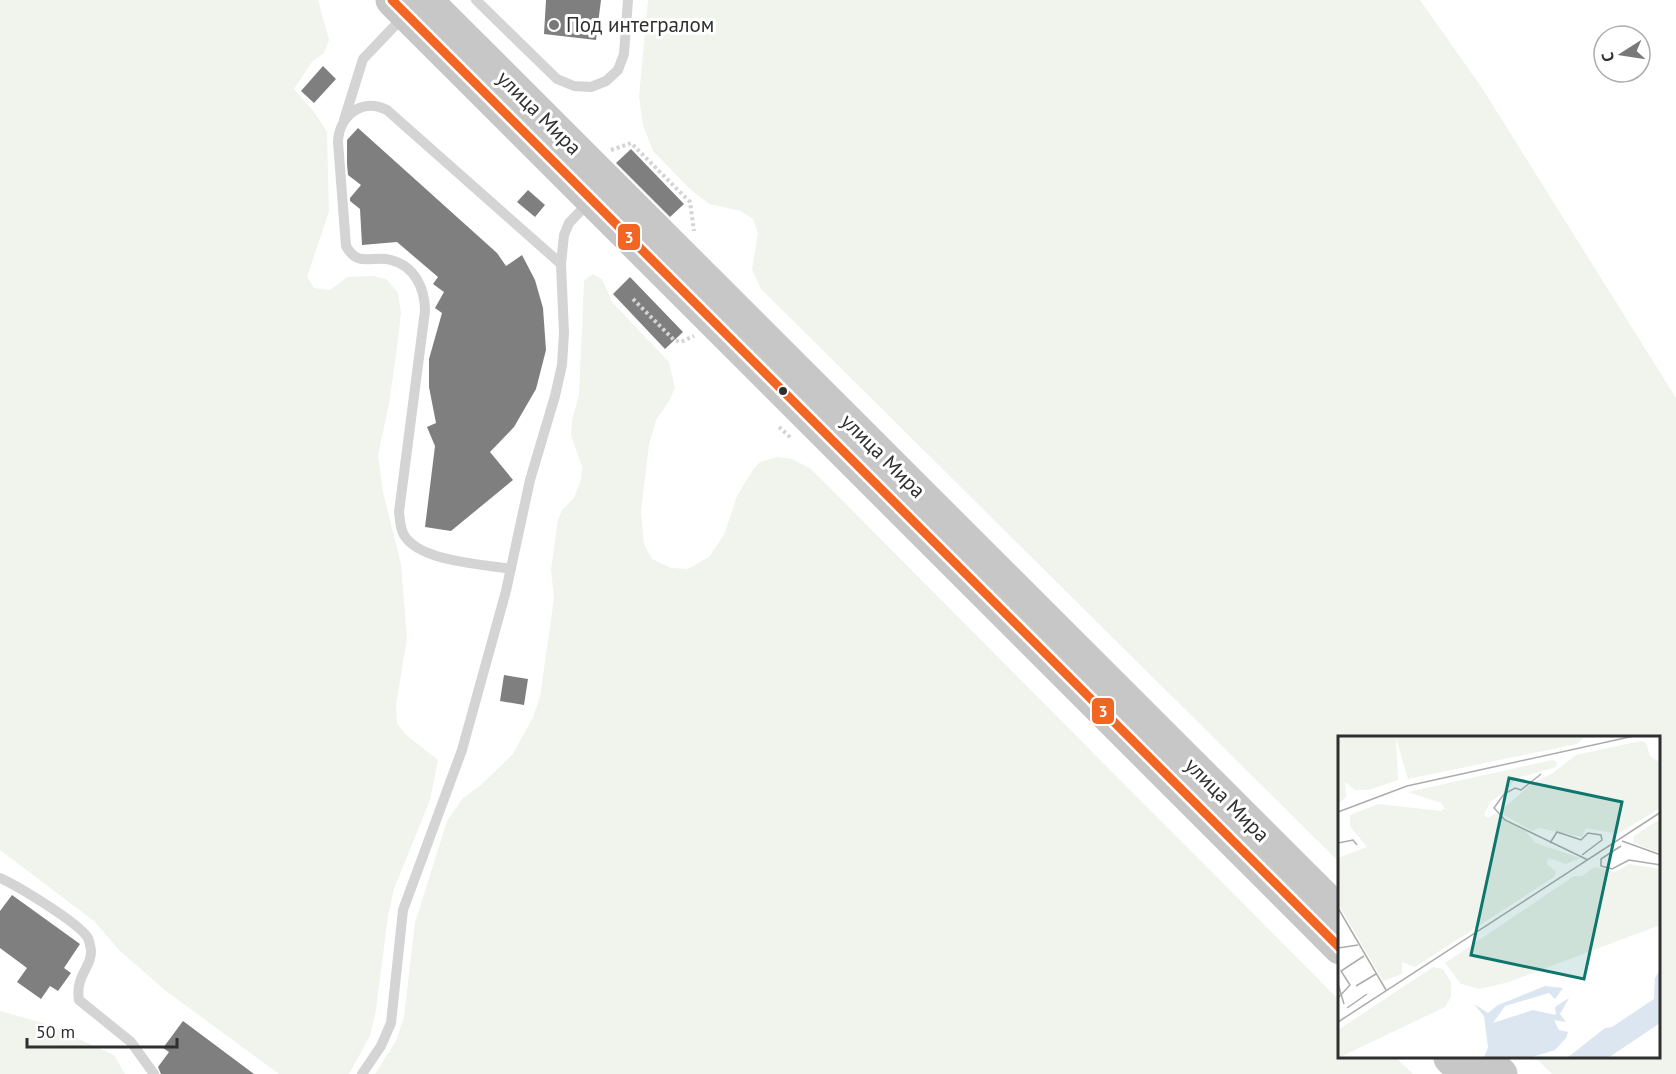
<svg xmlns="http://www.w3.org/2000/svg" width="1676" height="1074" font-family="'PT Sans',sans-serif">
	<style>
		.green { fill: #f0f4ed }
		.building { fill: #7f7f7f }
		.lines { fill: none; stroke-linecap: round; stroke-linejoin: round }
		.path { stroke: #d4d4d4; stroke-width: 4; stroke-dasharray: 3 3; stroke-linecap: butt }
		.service { stroke: #d4d4d4; stroke-width: 10 }
		.primary { stroke: #c7c7c7; stroke-width: 33 }
		.bus-1-casing { stroke: #fff; stroke-width: 14 }
		.bus-1 { stroke: #f26522; stroke-width: 9 }
		.poi-dot { fill: #787878; stroke: #fff; stroke-width: 2 }
		.bus-dot { fill: #2f2f2f; stroke: #fff; stroke-width: 2 }
		.labels { text-anchor: middle; stroke-width: 6; stroke-linejoin: round; paint-order: stroke }
		.poi-label { font-size: 21px; fill: #2f2f2f; stroke: #fff; text-anchor: start }
		.street-label { font-size: 21px; fill: #2f2f2f; stroke: #fff }
		.inset-road { fill: none; stroke: #acacac; stroke-width: 1.5 }
		.view { fill: #0f766e; fill-opacity: 0.15; stroke: #0f766e; stroke-width: 3 }
		.inset-edge { fill: none; stroke: #2f2f2f; stroke-width: 3 }
		.line-badge { stroke: #fff; stroke-width: 2 }
		.badge-label { font-size: 16px; text-anchor: middle; font-weight: bold; fill: #fff }
	</style>
	<rect width="100%" height="100%" fill="#fff"/>
	<path class="green" d="M 0,0 L 318,0 L 329,40 L 324,53 L 312,62 L 294,89 L 315,113 L 327,132 L 329,212 L 307,277 L 314,288 L 330,290 L 347,277 L 373,276 L 386,279 L 398,293 L 401,313 L 397,348 L 389,404 L 378,455 L 383,492 L 401,564 L 407,638 L 396,705 L 397,723 L 405,734 L 438,760 L 430,800 L 394,889 L 388,916 L 376,1010 L 370,1036 L 349,1074 L 279,1074 L 166,991 L 119,950 L 94,921 L 0,850 Z
		M 648,0 L 1420,0 L 1482,88 L 1676,398 L 1676,1074 L 1552,1074 L 1536,1058 L 1660,1058 L 1660,738 L 1340,738 L 1340,863 L 761,289 L 752,270 L 758,233 L 753,219 L 741,211 L 709,204 L 690,189 L 653,151 L 643,125 L 639,97 Z
		M 593,274 L 602,279 L 612,302 L 669,362 L 675,388 L 668,403 L 656,420 L 649,445 L 641,512 L 644,544 L 652,559 L 671,568 L 688,569 L 709,557 L 724,535 L 737,496 L 752,471 L 760,462 L 777,457 L 792,459 L 810,468 L 1340,1001 L 1340,1058 L 1396,1058 L 1413,1074 L 375,1074 L 396,1041 L 404,1017 L 415,923 L 447,821 L 463,798 L 481,785 L 513,754 L 533,717 L 540,697 L 554,598 L 551,570 L 558,520 L 562,510 L 574,498 L 581,480 L 582,467 L 571,435 L 572,421 L 579,394 L 584,280 Z
		M 0,1011 L 43,1023 L 114,1055 L 125,1074 L 0,1074 Z"/>
	<path class="building" d="M 546,0 L 601,0 L 596,40 L 544,34 Z
		M 323,66 L 336,79 L 314,103 L 301,91 Z
		M 358,128 L 497,253 L 506,266 L 522,255 L 535,280 L 543,308 L 546,350 L 536,389 L 514,427 L 490,452 L 513,480 L 451,531 L 425,527 L 435,446 L 427,427 L 436,423 L 429,387 L 429,359 L 442,313 L 435,308 L 444,292 L 433,284 L 438,277 L 397,242 L 362,245 L 360,209 L 350,201 L 350,198 L 361,185 L 348,175 L 347,164 L 347,140 Z
		M 631,149 L 684,204 L 670,217 L 616,163 Z
		M 528,190 L 545,205 L 535,217 L 517,202 Z
		M 630,277 L 683,332 L 665,349 L 613,294 Z
		M 504,675 L 528,679 L 524,705 L 500,701 Z
		M 12,895 L 80,944 L 64,968 L 71,973 L 58,991 L 50,986 L 41,999 L 17,982 L 27,968 L 0,948 L 0,911 Z
		M 183,1021 L 254,1074 L 161,1074 L 158,1067 L 169,1052 L 163,1048 Z"/>
	<g class="lines">
		<path class="path" d="M 611,150 L 631,143 L 690,202 L 694,231
			M 633,299 L 674,340 L 681,342 L 694,336
			M 779,427 L 791,438"/>
		<path class="service" d="M 476,0 L 557,79 L 574,86 L 591,87 L 606,81 L 618,70 L 624,54 L 628,0
			M 344,120 L 363,59 L 404,16
			M 511,569 C 483,564 420,562 404,535 C 400,528 400,520 399,512 L 425,311 C 425,289 415,266 391,260 C 372,255 358,268 346,246 L 338,142 C 339,116 362,97 387,110 L 561,264
			M 0,878 C 18,886 79,923 88,938 C 89,941 91,948 91,952 C 91,968 75,976 79,1000 L 131,1042 L 154,1074
			M 362,1074 L 381,1046 L 391,1023 L 403,910 L 462,750 L 506,591 L 530,480 L 555,396 L 562,365 L 564,333 L 561,264 L 564,235 L 569,223 L 590,201"/>
		<path class="primary" d="M 392,0 L 1340,948
			M 426,0 L 1340,913
			M 1450,1058 L 1466,1074
			M 1484,1058 L 1501,1074"/>
		<defs>
			<path id="bus-1" d="M 392,0 L 1340,948"/>
		</defs>
		<use href="#bus-1" class="bus-1-casing"/>
		<use href="#bus-1" class="bus-1"/>
	</g>
	<circle class="poi-dot" cx="554" cy="25" r="6"/>
	<circle class="bus-dot" cx="783" cy="391" r="5"/>
	<g class="labels">
		<g class="poi-label">
			<text x="566" y="32">Под интегралом</text>
		</g>
		<g class="street-label">
			<text transform="translate(539 113) rotate(45)" y="7">улица Мира</text>
			<text transform="translate(883 456) rotate(45)" y="7">улица Мира</text>
			<text transform="translate(1227 800) rotate(45)" y="7">улица Мира</text>
		</g>
	</g>
	<g transform="translate(1338 736)">
		<rect width="322" height="322" fill="#fff"/>
		<path d="M 0,0 L 271,0 L 245,2 L 239,8 L 70,43 L 58,2 L 60,44 L 31,54 L 17,54 L 7,46 L 8,61 L 0,68 ZM 303,5 L 308,7 L 312,20 L 319,25 L 322,21 L 322,72 L 280,98 L 248,92 L 244,101 L 201,92 L 194,95 L 161,76 L 196,46 L 215,37 L 238,19 ZM 214,24 L 219,26 L 218,31 L 177,43 L 170,54 L 152,66 L 146,79 L 150,82 L 158,77 L 187,95 L 198,107 L 242,122 L 228,128 L 210,122 L 209,128 L 218,136 L 216,141 L 77,231 L 64,226 L 64,238 L 45,245 L 0,168 L 0,122 L 29,111 L 12,90 L 12,79 L 40,68 L 103,75 L 107,72 L 103,67 L 70,56 ZM 322,83 L 322,117 L 295,107 L 296,100 ZM 291,128 L 322,133 L 322,189 L 171,246 L 142,253 L 123,248 L 107,227 L 236,140 L 244,140 L 256,131 L 278,136 ZM 95,231 L 105,233 L 113,246 L 113,261 L 107,271 L 0,322 L 0,294 Z" fill="#f0f4ed"/>
		<path d="M 322,234 L 322,287 L 270,322 L 229,322 L 267,292 L 274,291 L 316,263 L 317,242 ZM 207,250 L 225,252 L 217,263 L 211,257 L 167,270 L 155,287 L 195,274 L 218,279 L 217,271 L 231,262 L 222,278 L 228,286 L 216,284 L 221,294 L 230,296 L 228,302 L 217,314 L 191,322 L 146,322 L 150,311 L 146,280 L 136,268 L 150,277 L 160,269 Z" fill="#dbe6f0"/>
		<path class="inset-road" d="M 203,38 L 183,54 L 177,52 L 166,58 L 156,72 L 167,84 L 250,124M 0,76 L 69,50 L 296,0M 284,105 L 323,119M 0,107 L 15,104 L 19,109M 212,107 L 219,96 L 243,104 L 250,97 L 263,99 L 264,104 L 244,119M 283,110 L 263,123 L 263,130 L 274,133 L 291,124 L 323,129M 0,172 L 48,254M 0,212 L 20,209M 0,248 L 6,268M 18,250 L 38,238M 0,262 L 12,249 L 3,235 L 26,220M 9,272 L 29,258M 0,286 L 323,76"/>
		<path class="view" d="M 171,42 L 284,66 L 246,243 L 133,219 Z"/>
		<rect width="322" height="322" class="inset-edge"/>
	</g>
	<g class="line-badge">
		<rect x="617" y="223" width="24" height="28" rx="6" fill="#f26522"/>
		<rect x="1091" y="697" width="24" height="28" rx="6" fill="#f26522"/>
	</g>
	<g class="badge-label">
		<text x="629" y="243">3</text>
		<text x="1103" y="717">3</text>
	</g>
	<g transform="translate(1622 54) rotate(258)"><circle r="28" fill="#ffffff" stroke="#acacac" stroke-width="1.5"/>
	<path d="M0-4.5L10 22L0 15L-10 22Z" fill="#787878"/>
	<text y="-9" font-size="16" font-weight="bold" text-anchor="middle" fill="#2f2f2f">С</text>
	</g>
	<path d="M27 1038v9h150v-9" fill="none" stroke="#2f2f2f" stroke-width="3"/>
	<text x="36" y="1038" font-size="18" fill="#2f2f2f" stroke="#ffffff" stroke-width="4.5" paint-order="stroke">50 m</text>
</svg>
